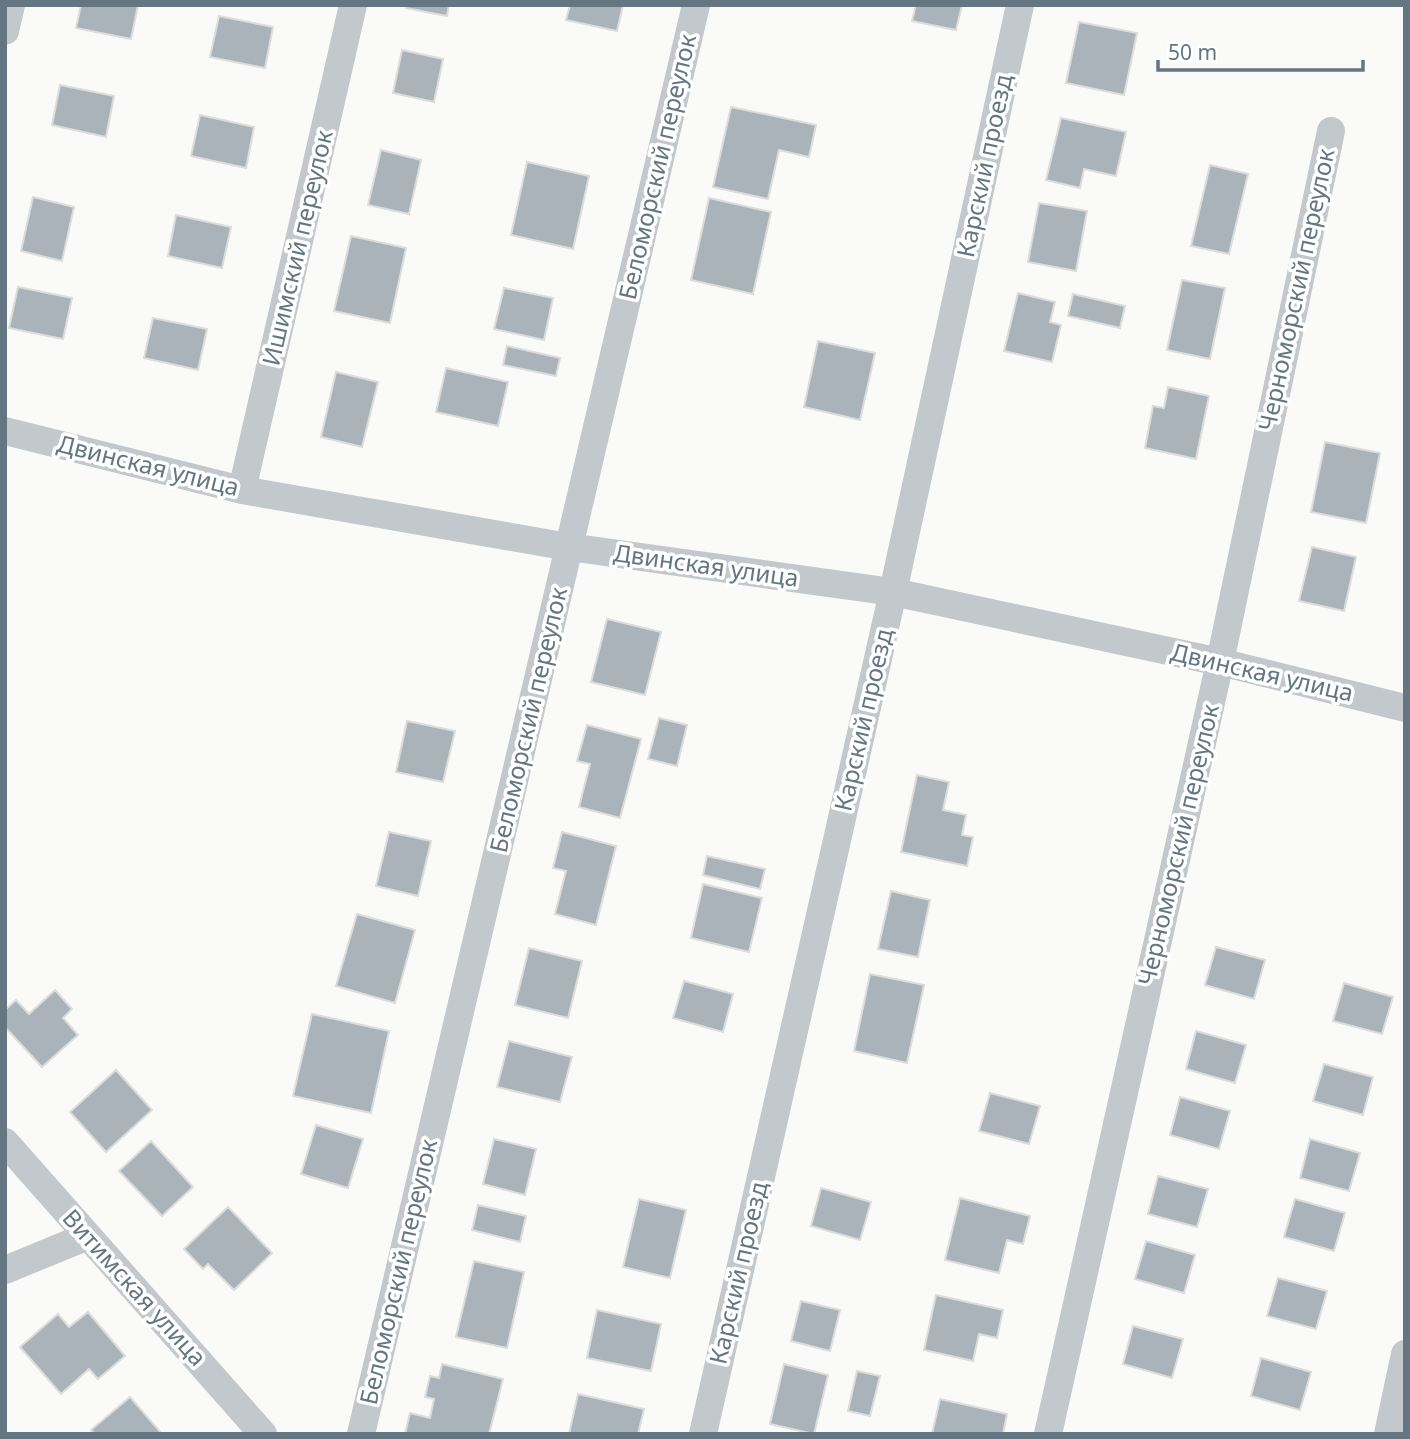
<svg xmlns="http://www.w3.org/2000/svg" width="1410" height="1439" font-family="'Noto Sans',sans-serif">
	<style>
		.building { fill: #aab3b9; stroke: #dcdcda; stroke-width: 2 }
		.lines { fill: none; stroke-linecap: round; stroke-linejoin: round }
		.minor { stroke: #c3c8cc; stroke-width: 28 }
		.labels { text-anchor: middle; stroke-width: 7; stroke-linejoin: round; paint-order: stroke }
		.street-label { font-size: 24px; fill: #657683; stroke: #fff }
	</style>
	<rect width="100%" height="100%" fill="#fafaf8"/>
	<path class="building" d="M 81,5 L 138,5 L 131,39 L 76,28 Z
		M 407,5 L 449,5 L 447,16 L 406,8 Z
		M 570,5 L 623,5 L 617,31 L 566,20 Z
		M 916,5 L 962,5 L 956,30 L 912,21 Z
		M 219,16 L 273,27 L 265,68 L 210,57 Z
		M 1079,22 L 1137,33 L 1124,95 L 1066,83 Z
		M 402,50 L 443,59 L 434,102 L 393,93 Z
		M 60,85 L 114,96 L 106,137 L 52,125 Z
		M 731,107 L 816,125 L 809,157 L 779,150 L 768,199 L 713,187 Z
		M 200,115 L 254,127 L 246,168 L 191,156 Z
		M 1061,118 L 1126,132 L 1116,176 L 1084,169 L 1080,188 L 1046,180 Z
		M 381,150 L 421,160 L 409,214 L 368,205 Z
		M 527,162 L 589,176 L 573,249 L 511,235 Z
		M 1210,165 L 1248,174 L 1229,254 L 1191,246 Z
		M 33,197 L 74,207 L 62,261 L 21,251 Z
		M 709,198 L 771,212 L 753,294 L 691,280 Z
		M 1039,203 L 1087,211 L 1076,271 L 1028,262 Z
		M 176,215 L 231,227 L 222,268 L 168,256 Z
		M 351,236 L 406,248 L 390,323 L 334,311 Z
		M 1182,280 L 1225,288 L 1210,359 L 1167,350 Z
		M 18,287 L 72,298 L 63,339 L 9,328 Z
		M 504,288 L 553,298 L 544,340 L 494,329 Z
		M 1018,293 L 1055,302 L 1050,322 L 1061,325 L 1052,362 L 1004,351 Z
		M 1073,294 L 1125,306 L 1120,328 L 1068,316 Z
		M 153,318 L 207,329 L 198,370 L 144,358 Z
		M 818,341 L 875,353 L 860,420 L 804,407 Z
		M 507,346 L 560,358 L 556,376 L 503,365 Z
		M 446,368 L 508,382 L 498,426 L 436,412 Z
		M 336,372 L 378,382 L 362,447 L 321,437 Z
		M 1168,387 L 1209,396 L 1196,459 L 1145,448 L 1153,406 L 1164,408 Z
		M 1325,442 L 1380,453 L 1366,523 L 1311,512 Z
		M 1312,547 L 1356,557 L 1344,611 L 1299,601 Z
		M 607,619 L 661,632 L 645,695 L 591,682 Z
		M 659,718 L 687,725 L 677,766 L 648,759 Z
		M 407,721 L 455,731 L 443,782 L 396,772 Z
		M 587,725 L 641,739 L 620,818 L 579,807 L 590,764 L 577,761 Z
		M 917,775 L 949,782 L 943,810 L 966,815 L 962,835 L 973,837 L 967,866 L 901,852 Z
		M 389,832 L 431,841 L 418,896 L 376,886 Z
		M 562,832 L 616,846 L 596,925 L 555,914 L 566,871 L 553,868 Z
		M 707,856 L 765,869 L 760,889 L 703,875 Z
		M 703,884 L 762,898 L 749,952 L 691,938 Z
		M 891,891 L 930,900 L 918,957 L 878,949 Z
		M 357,914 L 415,930 L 395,1003 L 336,986 Z
		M 1216,947 L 1265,960 L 1254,999 L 1205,985 Z
		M 529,948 L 582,961 L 568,1018 L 515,1005 Z
		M 870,974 L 924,985 L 907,1063 L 854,1051 Z
		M 684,981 L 733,994 L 723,1032 L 673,1018 Z
		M 1344,983 L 1393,997 L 1382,1034 L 1333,1021 Z
		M 55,990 L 72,1009 L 63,1018 L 78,1035 L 42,1067 L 5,1027 L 5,1010 L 16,1000 L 29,1014 Z
		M 312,1014 L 389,1031 L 371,1113 L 293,1096 Z
		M 1196,1031 L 1246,1045 L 1235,1083 L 1186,1069 Z
		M 509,1041 L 572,1057 L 560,1102 L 497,1087 Z
		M 1324,1064 L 1373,1077 L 1363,1115 L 1313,1101 Z
		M 116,1070 L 152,1110 L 106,1152 L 70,1112 Z
		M 990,1093 L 1040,1106 L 1029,1144 L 979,1131 Z
		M 1180,1097 L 1230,1111 L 1219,1149 L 1170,1135 Z
		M 316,1125 L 363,1139 L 348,1188 L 301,1174 Z
		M 494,1139 L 536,1149 L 525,1195 L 483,1184 Z
		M 1310,1139 L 1360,1153 L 1349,1191 L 1300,1178 Z
		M 151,1141 L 193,1187 L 162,1216 L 119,1171 Z
		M 1158,1176 L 1208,1189 L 1197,1227 L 1148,1214 Z
		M 821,1188 L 871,1202 L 860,1240 L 811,1226 Z
		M 960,1198 L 1030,1216 L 1023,1244 L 1007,1240 L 999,1273 L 945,1260 Z
		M 639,1199 L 686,1210 L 670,1278 L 623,1267 Z
		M 1295,1199 L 1345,1213 L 1334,1251 L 1284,1237 Z
		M 478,1205 L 526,1216 L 520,1242 L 472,1230 Z
		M 228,1207 L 272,1253 L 234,1290 L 208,1264 L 203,1269 L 184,1249 Z
		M 1146,1241 L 1195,1255 L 1184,1293 L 1135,1279 Z
		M 474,1261 L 524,1272 L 507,1348 L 456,1337 Z
		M 1278,1278 L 1327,1291 L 1316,1329 L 1267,1316 Z
		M 936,1295 L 1003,1310 L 997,1338 L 979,1334 L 973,1361 L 924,1350 Z
		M 801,1301 L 840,1310 L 830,1351 L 791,1341 Z
		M 597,1310 L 661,1324 L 651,1371 L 587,1358 Z
		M 88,1312 L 125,1356 L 98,1379 L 89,1369 L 61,1394 L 20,1347 L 58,1314 L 69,1327 Z
		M 1133,1326 L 1183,1339 L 1172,1378 L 1123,1364 Z
		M 1261,1358 L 1311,1372 L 1300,1410 L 1251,1396 Z
		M 442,1364 L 503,1379 L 489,1434 L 405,1434 L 410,1413 L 430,1418 L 434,1399 L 425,1397 L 430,1376 L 439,1378 Z
		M 784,1364 L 828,1375 L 814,1434 L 770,1424 Z
		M 857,1371 L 880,1376 L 870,1416 L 848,1411 Z
		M 578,1394 L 644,1409 L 638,1434 L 569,1434 Z
		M 130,1397 L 162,1434 L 95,1434 L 91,1430 Z
		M 940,1399 L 1007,1414 L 1003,1434 L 932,1434 Z"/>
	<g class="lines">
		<path class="minor" d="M 5,31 L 11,5
			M 5,431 L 242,490 L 569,547 L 893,592 L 1220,662 L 1405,708
			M 242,490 L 353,5
			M 5,1142 L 263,1434
			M 5,1270 L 88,1236
			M 361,1434 L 696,5
			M 703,1434 L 893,592 L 1020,5
			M 1048,1434 L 1220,662 L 1331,131
			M 1388,1434 L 1405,1354"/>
	</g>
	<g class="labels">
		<g class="street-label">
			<text transform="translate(985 166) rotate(-78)" y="8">Карский проезд</text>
			<text transform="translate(658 167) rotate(-77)" y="8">Беломорский переулок</text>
			<text transform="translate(298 248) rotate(-77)" y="8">Ишимский переулок</text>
			<text transform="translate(1297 290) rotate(-78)" y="8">Черноморский переулок</text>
			<text transform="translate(148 466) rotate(14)" y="8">Двинская улица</text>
			<text transform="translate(706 566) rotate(8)" y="8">Двинская улица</text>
			<text transform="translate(1262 673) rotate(13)" y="8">Двинская улица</text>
			<text transform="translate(529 720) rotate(-77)" y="8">Беломорский переулок</text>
			<text transform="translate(864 720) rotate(-77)" y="8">Карский проезд</text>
			<text transform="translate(1179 845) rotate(-77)" y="8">Черноморский переулок</text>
			<text transform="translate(399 1272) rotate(-77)" y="8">Беломорский переулок</text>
			<text transform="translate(739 1273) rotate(-77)" y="8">Карский проезд</text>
			<text transform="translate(134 1288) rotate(48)" y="8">Витимская улица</text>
		</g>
	</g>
	<rect width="1410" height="1439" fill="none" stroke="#657683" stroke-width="14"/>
	<path d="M1158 60v10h205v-10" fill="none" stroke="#657683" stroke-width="3.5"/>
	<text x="1168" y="60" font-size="21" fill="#657683" stroke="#ffffff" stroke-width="5" paint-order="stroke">50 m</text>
</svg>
